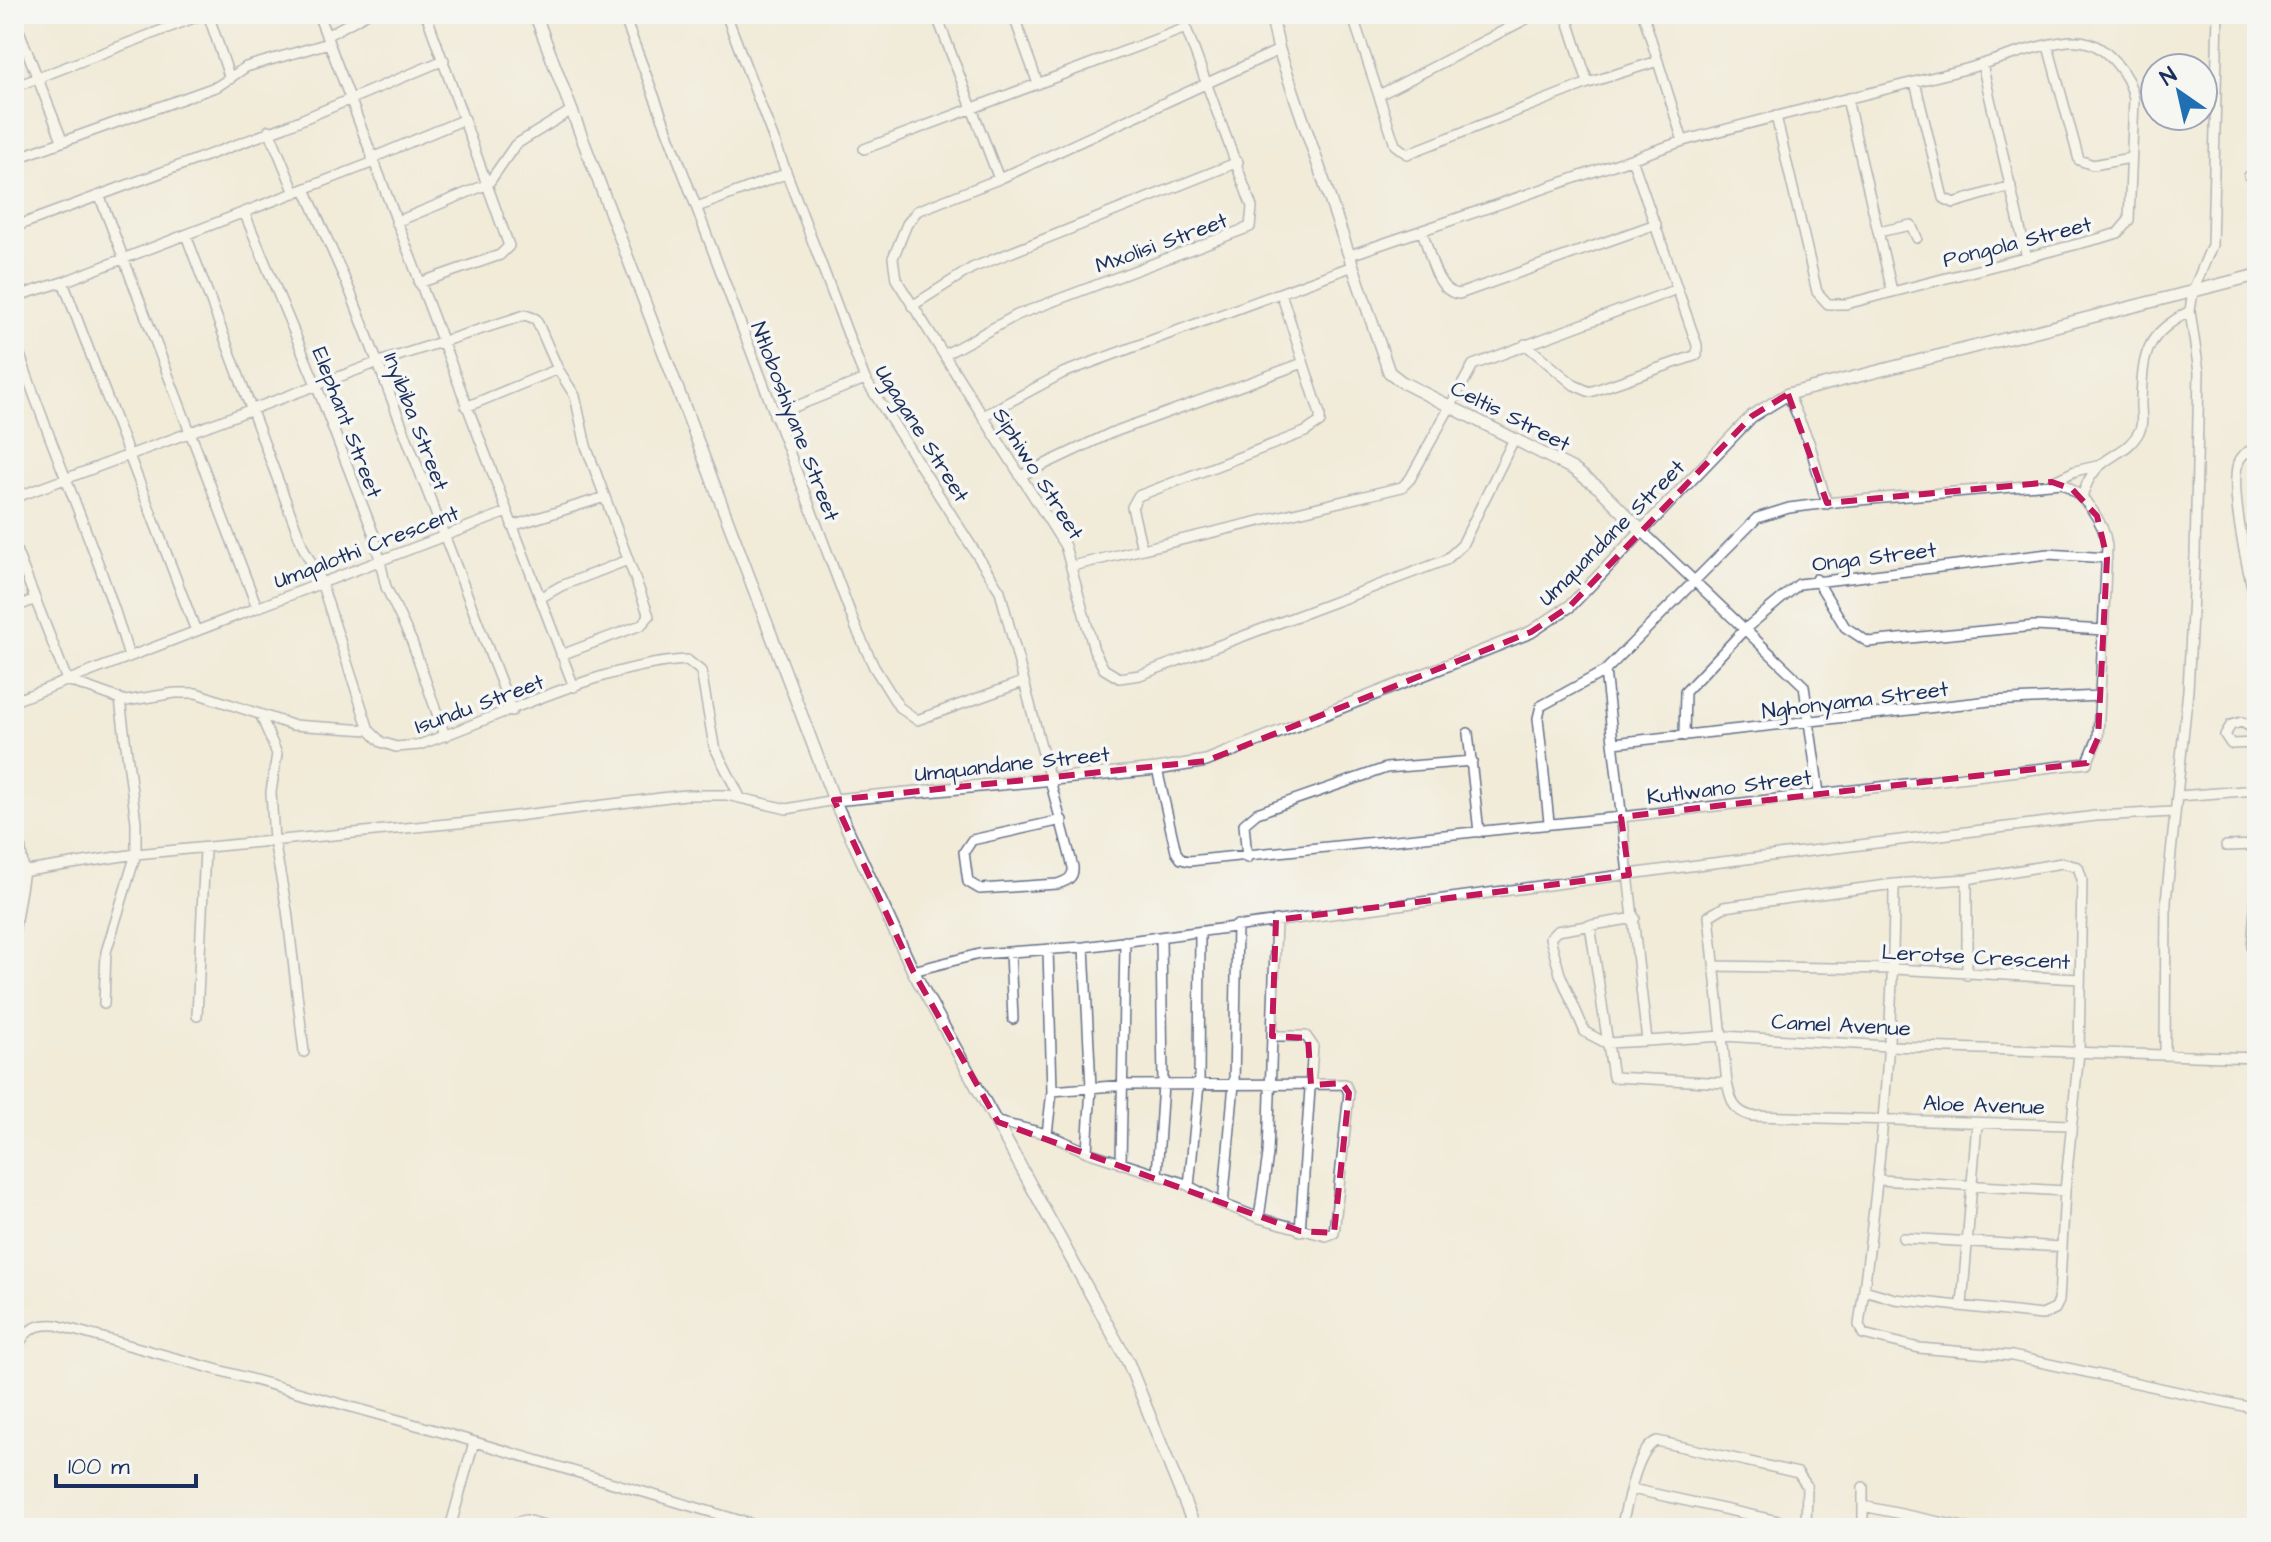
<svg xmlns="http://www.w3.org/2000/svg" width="2271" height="1542" font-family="'Architects Daughter',sans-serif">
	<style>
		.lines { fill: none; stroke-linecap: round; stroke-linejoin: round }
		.minor-casing { stroke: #667189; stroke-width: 12 }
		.tertiary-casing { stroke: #667189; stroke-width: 14 }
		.minor { stroke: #fff; stroke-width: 9 }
		.tertiary { stroke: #fff; stroke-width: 11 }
		.marked { fill: none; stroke: #c2185b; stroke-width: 6; stroke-dasharray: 16 10; stroke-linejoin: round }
		.labels { text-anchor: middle; stroke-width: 7; stroke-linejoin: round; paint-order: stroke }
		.street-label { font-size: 22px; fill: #1b2f5e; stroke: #f6f6f2 }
	</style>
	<rect width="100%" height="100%" fill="#f6f6f2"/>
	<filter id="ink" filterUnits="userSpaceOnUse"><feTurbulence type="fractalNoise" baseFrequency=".0125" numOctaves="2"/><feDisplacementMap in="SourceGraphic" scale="16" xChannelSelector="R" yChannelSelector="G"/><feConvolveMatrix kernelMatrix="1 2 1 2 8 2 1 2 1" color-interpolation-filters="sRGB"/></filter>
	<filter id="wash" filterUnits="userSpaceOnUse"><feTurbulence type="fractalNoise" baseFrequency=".006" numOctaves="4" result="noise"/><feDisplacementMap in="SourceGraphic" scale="32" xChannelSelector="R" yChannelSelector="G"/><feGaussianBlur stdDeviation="1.8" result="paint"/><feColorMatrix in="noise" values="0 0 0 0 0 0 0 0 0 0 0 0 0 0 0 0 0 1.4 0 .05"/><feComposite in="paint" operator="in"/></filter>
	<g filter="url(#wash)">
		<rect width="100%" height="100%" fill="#f1ebd8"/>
	</g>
	<g filter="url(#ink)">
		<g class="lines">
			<defs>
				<path id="minor" d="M 208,14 L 230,79
					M 318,14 L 574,687
					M 623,14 L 856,628 L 874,667 L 899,707 L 917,720 L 1023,682
					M 726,14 L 865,379 L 1000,591 L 1073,867 C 1074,878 1067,881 1057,884 L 980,889 L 968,882 L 964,852 L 972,840 L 1062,820
					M 936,14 L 999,179
					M 1013,14 L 1038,84
					M 1352,14 L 1395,145 L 1407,154 L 1588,83 L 1658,61
					M 1566,14 L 1588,83
					M 1643,14 L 1683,141
					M 14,18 L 62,140
					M 1015,19 L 1027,14
					M 326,36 L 366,14
					M 2048,46 L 2079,160 L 2093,165 L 2130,158
					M 1279,50 L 999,179 L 917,211 L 907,224 L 893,258 L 896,279 L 1065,546 L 1094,650 L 1104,669 L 1119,678 L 1140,675 L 1446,560 L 1462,545 L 1514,439
					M 1982,64 L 2027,258
					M 1915,82 L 1943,198 L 1954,203 L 2011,186
					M 14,87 L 204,14
					M 1381,94 L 1536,14
					M 1847,99 L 1892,291
					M 269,130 L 295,193
					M 864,149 L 1186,28
					M 372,158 L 465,119
					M 14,159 L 218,86 L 246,67 L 329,43
					M 2249,176 L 2257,174
					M 305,189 L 350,291 L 512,711
					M 100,197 L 257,607
					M 697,207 L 785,174
					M 244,212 L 317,387 L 374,535 L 386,587 L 412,642 L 445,736
					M 396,222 L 488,184 L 515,145 L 572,110
					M 14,227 L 284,127 L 444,60
					M 1422,231 C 1430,251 1435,292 1459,294 L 1656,224
					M 1878,232 L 1911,225 L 1917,238
					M 186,235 L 303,547 L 321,582 L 369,730 L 381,742 L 396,747 L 419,745 C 499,717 603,664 687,660 L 701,671 L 714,746 L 740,797
					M 1350,255 L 1683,141 C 1777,115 1872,93 1966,69 C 1995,61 2052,39 2078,41 C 2105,42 2130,75 2134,99 L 2129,220 L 2118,233 L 2105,237 L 1846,304 L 1828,304 L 1817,292 L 1776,116
					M 63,282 L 196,631
					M 419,283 L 500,255 L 509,246 L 426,14
					M 14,297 L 63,282 L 374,162
					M 912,306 L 972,268 L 1238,162
					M 14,337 C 49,446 98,548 129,657
					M 1525,344 L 1574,385 L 1590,392 L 1697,355 L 1697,345 L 1632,159
					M 944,355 L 1017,315 L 1250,227 L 1252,207 L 1186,28 L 1186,14
					M 1788,394 L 1809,442 L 1827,504
					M 466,407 L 558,369 L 575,396 L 586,446 L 649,616 L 641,625 L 561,655
					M 774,415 L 865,379
					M 983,416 L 1063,373 L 1353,266
					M 2257,448 C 2251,450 2245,452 2241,457 C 2225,478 2250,580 2257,607
					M 1020,476 L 1111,433 L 1303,363
					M 2052,482 L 2075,471 L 2097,466
					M 14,498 L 376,363 L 525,315 L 536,319 L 558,369
					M 2082,498 C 2094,451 2125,461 2140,430 C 2144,421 2140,410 2141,400 C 2143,351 2146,335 2190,311
					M 512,526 L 605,497
					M 1643,532 L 1804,686 L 1819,793
					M 14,545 L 67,680
					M 1142,549 L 1132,507 L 1138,496 L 1305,432 L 1320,422 L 1320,414 L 1281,293
					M 1072,566 L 1402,487 L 1410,479 L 1473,365 L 1677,289
					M 1816,579 L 1845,627 L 1868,642 L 2035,626 L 2104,630
					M 540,598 L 561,586 L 628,560
					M 14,608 L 35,599
					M 67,680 L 126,701 L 175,693 L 196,693 L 292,725 L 369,730
					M 14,701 L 507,512
					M 261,716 L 277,754 L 271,792 L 274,841 L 287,910 L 304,1052
					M 2257,731 L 2242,722 L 2231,725 L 2225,735 L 2231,744 L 2257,743
					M 1468,733 L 1479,832
					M 1684,736 L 1685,692 L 1745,629 L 1799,584 L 2048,554 L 2107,558
					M 1614,743 L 1990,701 L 2100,696
					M 1157,769 L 1176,852 L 1181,859 L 1189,861 L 1621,817 L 2087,763 L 2098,738 L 2107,546 C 2104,520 2084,495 2062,483 L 1836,502 L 1789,508 L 1757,518 L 1605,671 L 1647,1041 L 1723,1036 L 1888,1046 L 2257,1058
					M 2178,796 L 2257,790
					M 14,805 L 24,871 L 14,932
					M 1549,822 L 1538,718 L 1541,706 L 1605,671
					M 2226,846 L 2257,845
					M 1247,858 L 1244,824 L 1257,813 L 1386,768 L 1472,761
					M 14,873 L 136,854 L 468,822 L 685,795 L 727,795 L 787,809 L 834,800
					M 1967,879 L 1967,975
					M 2257,883 L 2252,948 L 2257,966
					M 1635,918 L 1557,931 L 1550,938 L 1560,974 L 1585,1032 L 1606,1043 L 1647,1041
					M 1590,925 L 1613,1077 L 1727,1083
					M 1084,947 L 1091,1087 L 1087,1152
					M 1010,952 L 1013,1019
					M 1715,966 L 1894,969 L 2080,979
					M 913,971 L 979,954 L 1084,947 L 1705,864 L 2096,816 L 2173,812
					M 14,1000 L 14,1007
					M 104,1004 L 106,952 L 136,854 L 136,822 L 120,700
					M 197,1016 L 205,850
					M 1272,1036 L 1306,1036 L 1313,1046 L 1300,1231
					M 2165,1055 L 2166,901 L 2188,690 L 2195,556 L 2199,372 L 2190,311 L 2193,291 L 2212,245 L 2218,14
					M 998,1122 L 1047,1134 L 1087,1152 L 1183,1183 L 1223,1204 L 1259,1218 L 1326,1236 L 1334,1233 L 1349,1093 L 1345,1084 L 1125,1085 L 1052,1091
					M 2072,1125 L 1751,1116 C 1733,1111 1731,1100 1727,1083 L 1709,916 L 1724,907 L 1894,884 C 1894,1032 1880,1179 1859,1325 L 1863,1334 L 1919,1348 L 2012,1356 L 2257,1409
					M 1047,1134 L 1052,1091 L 1048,949
					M 1121,1164 L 1125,941
					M 1157,1175 L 1163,1084 L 1161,937
					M 1879,1180 L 2065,1191
					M 1189,1186 L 1199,1084 L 1200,932
					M 1223,1204 L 1234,1084 L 1237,925
					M 1259,1218 L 1268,1154 L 1276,920
					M 1903,1238 L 2062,1247
					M 1864,1290 L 1895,1299 L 2042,1315 L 2055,1309 L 2059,1301 L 2065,1191 L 2079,1052 L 2082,879 L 2078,867 L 2062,863 L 1967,879 L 1894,884
					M 1962,1305 L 1977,1123
					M 14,1356 C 22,1333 32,1323 56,1325 L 431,1429 L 765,1528
					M 1632,1489 L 1806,1527
					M 1863,1506 L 1968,1528
					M 450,1528 L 474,1442
					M 512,1528 L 517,1522 L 526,1520 L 555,1528
					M 1621,1528 C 1627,1507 1636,1448 1657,1441 L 1798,1473 L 1807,1486 L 1806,1528
					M 1863,1528 L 1863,1487"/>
				<path id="tertiary" d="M 535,14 L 834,800 L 913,971 L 1128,1362 L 1195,1528
					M 1271,14 L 1279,50 L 1389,372 L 1402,382 L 1573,469 L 1599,488 L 1643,532
					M 834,800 L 1157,769 L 1206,761 L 1531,632 L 1570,606 L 1752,416 L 1788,394 L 2257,275"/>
			</defs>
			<use href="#minor" class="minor-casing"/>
			<use href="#tertiary" class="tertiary-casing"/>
			<use href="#minor" class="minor"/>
			<use href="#tertiary" class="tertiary"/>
		</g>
	</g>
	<path d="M0 0H2271V1542H0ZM 1788,394 L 1827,503 L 2052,482 L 2072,489 L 2097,516 L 2107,558 L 2098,738 L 2087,763 L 1621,817 L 1629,875 L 1276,920 L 1272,1036 L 1308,1038 L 1311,1085 L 1342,1083 L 1349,1093 L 1334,1233 L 1300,1231 L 998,1122 L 913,971 L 834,800 L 1206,761 L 1531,632 L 1570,606 L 1752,416 Z" fill="#f1ebd8" fill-opacity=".55" fill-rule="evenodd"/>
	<path class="marked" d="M 1788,394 L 1827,503 L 2052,482 L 2072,489 L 2097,516 L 2107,558 L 2098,738 L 2087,763 L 1621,817 L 1629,875 L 1276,920 L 1272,1036 L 1308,1038 L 1311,1085 L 1342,1083 L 1349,1093 L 1334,1233 L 1300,1231 L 998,1122 L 913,971 L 834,800 L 1206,761 L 1531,632 L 1570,606 L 1752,416 Z"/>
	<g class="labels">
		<g class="street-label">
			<text transform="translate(2017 241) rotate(-14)" y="8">Pongola Street</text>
			<text transform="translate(1161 242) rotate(-20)" y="8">Mxolisi Street</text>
			<text transform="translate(1511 415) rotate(27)" y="8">Celtis Street</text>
			<text transform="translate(417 421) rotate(69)" y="8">Inyibiba Street</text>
			<text transform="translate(796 421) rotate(69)" y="8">Ntloboshiyane Street</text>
			<text transform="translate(348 422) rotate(69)" y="8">Elephant Street</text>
			<text transform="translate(923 433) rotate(58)" y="8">Ugagane Street</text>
			<text transform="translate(1039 473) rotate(58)" y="8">Siphiwo Street</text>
			<text transform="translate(1611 532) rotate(-45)" y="8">Umquandane Street</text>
			<text transform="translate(366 546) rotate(-21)" y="8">Umqalothi Crescent</text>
			<text transform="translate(1874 556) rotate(-7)" y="8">Onga Street</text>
			<text transform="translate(1855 699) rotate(-7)" y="8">Nghonyama Street</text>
			<text transform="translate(479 703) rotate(-20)" y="8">Isundu Street</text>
			<text transform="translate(1012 763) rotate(-6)" y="8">Umquandane Street</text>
			<text transform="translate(1729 786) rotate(-7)" y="8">Kutlwano Street</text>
			<text transform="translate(1976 956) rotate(3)" y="8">Lerotse Crescent</text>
			<text transform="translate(1841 1024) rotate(3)" y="8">Camel Avenue</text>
			<text transform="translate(1984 1104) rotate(2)" y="8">Aloe Avenue</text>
		</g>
	</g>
	<rect width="2271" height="1542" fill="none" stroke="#f6f6f2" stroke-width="48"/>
	<g transform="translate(2179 92) rotate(326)"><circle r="38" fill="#f6f6f2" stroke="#9ea6b7" stroke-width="2"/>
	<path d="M0-6L14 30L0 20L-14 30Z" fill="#1f6fb2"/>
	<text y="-12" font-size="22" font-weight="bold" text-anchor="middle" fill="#1b2f5e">N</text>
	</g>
	<path d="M56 1474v12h140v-12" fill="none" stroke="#1b2f5e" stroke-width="4"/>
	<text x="68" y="1474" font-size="24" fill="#1b2f5e" stroke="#f6f6f2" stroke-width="6" paint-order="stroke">100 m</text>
</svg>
